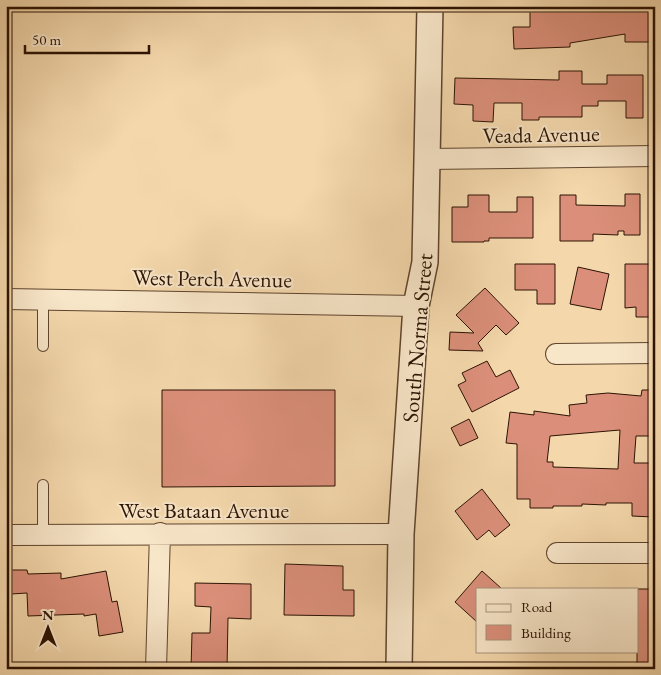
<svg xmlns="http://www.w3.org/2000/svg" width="661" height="675" font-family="'EB Garamond',serif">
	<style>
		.building { fill: #db8f7a; stroke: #2c1303; fill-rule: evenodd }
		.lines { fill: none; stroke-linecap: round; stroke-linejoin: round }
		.service-casing { stroke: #5e442d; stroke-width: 12 }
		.minor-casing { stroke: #5e442d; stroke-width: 22 }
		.tertiary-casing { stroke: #5e442d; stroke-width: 28 }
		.service { stroke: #f8e6c9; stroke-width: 10 }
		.minor { stroke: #f8e6c9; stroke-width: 20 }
		.tertiary { stroke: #f8e6c9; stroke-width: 25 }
		.labels { text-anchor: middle; stroke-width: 4; stroke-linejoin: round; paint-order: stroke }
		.street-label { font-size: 22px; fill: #2c1303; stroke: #f8e6c9 }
	</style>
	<rect width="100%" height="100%" fill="#f4d8ac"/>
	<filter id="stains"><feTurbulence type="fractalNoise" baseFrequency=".004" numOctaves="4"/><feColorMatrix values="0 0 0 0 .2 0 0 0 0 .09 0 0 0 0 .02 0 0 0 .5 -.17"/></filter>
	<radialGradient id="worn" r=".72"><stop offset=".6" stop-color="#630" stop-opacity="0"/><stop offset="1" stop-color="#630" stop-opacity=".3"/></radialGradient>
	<path class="building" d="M 562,6 L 655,6 L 655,42 L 625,42 L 625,34 L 570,43 L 570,47 L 514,49 L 513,27 L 530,27 L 530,7 Z
		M 559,71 L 582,71 L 582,84 L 607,84 L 607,75 L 643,75 L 643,118 L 626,118 L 626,101 L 598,101 L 598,106 L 582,106 L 582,117 L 539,117 L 539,120 L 522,120 L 522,103 L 494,103 L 493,122 L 473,121 L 473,105 L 454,104 L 455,78 L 559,80 Z
		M 625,194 L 640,194 L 640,235 L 624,235 L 624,231 L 618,231 L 618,235 L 593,234 L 593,241 L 560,241 L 560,195 L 576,195 L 576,205 L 625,206 Z
		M 468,195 L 489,195 L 489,212 L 517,212 L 517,197 L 533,197 L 533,238 L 489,238 L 489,241 L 484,241 L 484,242 L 452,242 L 452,207 L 468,207 Z
		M 515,264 L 555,264 L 555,304 L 537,304 L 537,290 L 515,290 Z
		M 625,264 L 655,264 L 655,317 L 636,317 L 636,307 L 625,308 Z
		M 578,267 L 609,274 L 601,310 L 570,304 Z
		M 485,288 L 519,323 L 506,335 L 496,325 L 478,343 L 483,351 L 449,350 L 450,332 L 474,333 L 456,315 Z
		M 487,361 L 496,377 L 510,370 L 519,388 L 472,412 L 458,385 L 466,381 L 462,373 Z
		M 162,390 L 335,390 L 335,486 L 162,487 Z
		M 642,390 L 655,390 L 655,436 L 636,436 L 634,463 L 655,463 L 653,517 L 632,516 L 632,503 L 606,503 L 606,505 L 582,504 L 582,506 L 553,506 L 553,508 L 530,508 L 530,499 L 517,499 L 517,444 L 506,443 L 510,412 L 534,415 L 534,411 L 570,416 L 569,405 L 587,403 L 586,395 L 608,393 L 641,396 ZM 620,430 L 618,469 L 553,467 L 553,462 L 547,462 L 550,436 Z
		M 469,419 L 478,438 L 460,446 L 451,428 Z
		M 482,489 L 510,525 L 495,537 L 489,530 L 477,540 L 455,511 Z
		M 285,564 L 343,566 L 343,590 L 354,590 L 354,616 L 284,615 Z
		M 10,570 L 27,570 L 28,574 L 61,573 L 61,579 L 106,571 L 112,602 L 117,601 L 123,632 L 99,636 L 96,614 L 84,616 L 84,614 L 28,616 L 27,593 L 11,594 Z
		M 482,571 L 502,589 L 477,589 L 477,622 L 455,602 Z
		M 195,583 L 251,584 L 251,619 L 228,618 L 227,669 L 191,669 L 192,633 L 210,633 L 211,607 L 195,606 Z
		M 637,589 L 652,589 L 651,669 L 637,669 Z"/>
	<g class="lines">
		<defs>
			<path id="service" d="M 43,299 L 43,346
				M 43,485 L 43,534"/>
			<path id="minor" d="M 428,159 L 655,156
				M 6,299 L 416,306
				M 556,354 L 655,353
				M 6,535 L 401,534
				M 557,553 L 655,553
				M 156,669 L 160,533"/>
			<path id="tertiary" d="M 399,669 L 401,534 L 416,306 L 425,262 L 430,6"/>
		</defs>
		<use href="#service" class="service-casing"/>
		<use href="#minor" class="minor-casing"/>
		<use href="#tertiary" class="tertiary-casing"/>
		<use href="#service" class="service"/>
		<use href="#minor" class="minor"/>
		<use href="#tertiary" class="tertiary"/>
	</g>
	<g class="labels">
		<g class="street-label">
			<text transform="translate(541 134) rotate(-1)" y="8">Veada Avenue</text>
			<text transform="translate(212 278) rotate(1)" y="8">West Perch Avenue</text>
			<text transform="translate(417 338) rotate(-85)" y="8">South Norma Street</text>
			<text x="204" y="518">West Bataan Avenue</text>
		</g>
	</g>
	<rect width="661" height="675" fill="none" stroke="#f4d8ac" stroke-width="25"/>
	<rect x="8" y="8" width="646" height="660" fill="none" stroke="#2c1303" stroke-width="2.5"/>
	<rect x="12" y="12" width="636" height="650" fill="none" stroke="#2c1303"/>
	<rect x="476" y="588" width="162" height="65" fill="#f8e6c9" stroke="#a6927a"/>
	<rect x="486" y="604" width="25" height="8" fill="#f8e6c9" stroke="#a6927a"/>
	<text x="521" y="612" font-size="15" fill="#2c1303">Road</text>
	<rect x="486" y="625" width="25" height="15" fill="#db8f7a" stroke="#a6927a"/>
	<text x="521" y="638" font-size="15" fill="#2c1303">Building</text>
	<g transform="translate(48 628)" stroke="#f8e6c9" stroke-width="4" paint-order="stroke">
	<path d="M0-4L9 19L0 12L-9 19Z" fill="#2c1303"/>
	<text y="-8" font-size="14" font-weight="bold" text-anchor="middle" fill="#2c1303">N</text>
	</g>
	<path d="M25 45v8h124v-8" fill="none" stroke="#2c1303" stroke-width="2.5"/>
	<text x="32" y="45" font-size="15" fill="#2c1303" stroke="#f8e6c9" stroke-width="4" paint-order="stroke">50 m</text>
	<rect width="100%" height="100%" filter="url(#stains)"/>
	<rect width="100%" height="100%" fill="url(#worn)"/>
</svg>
